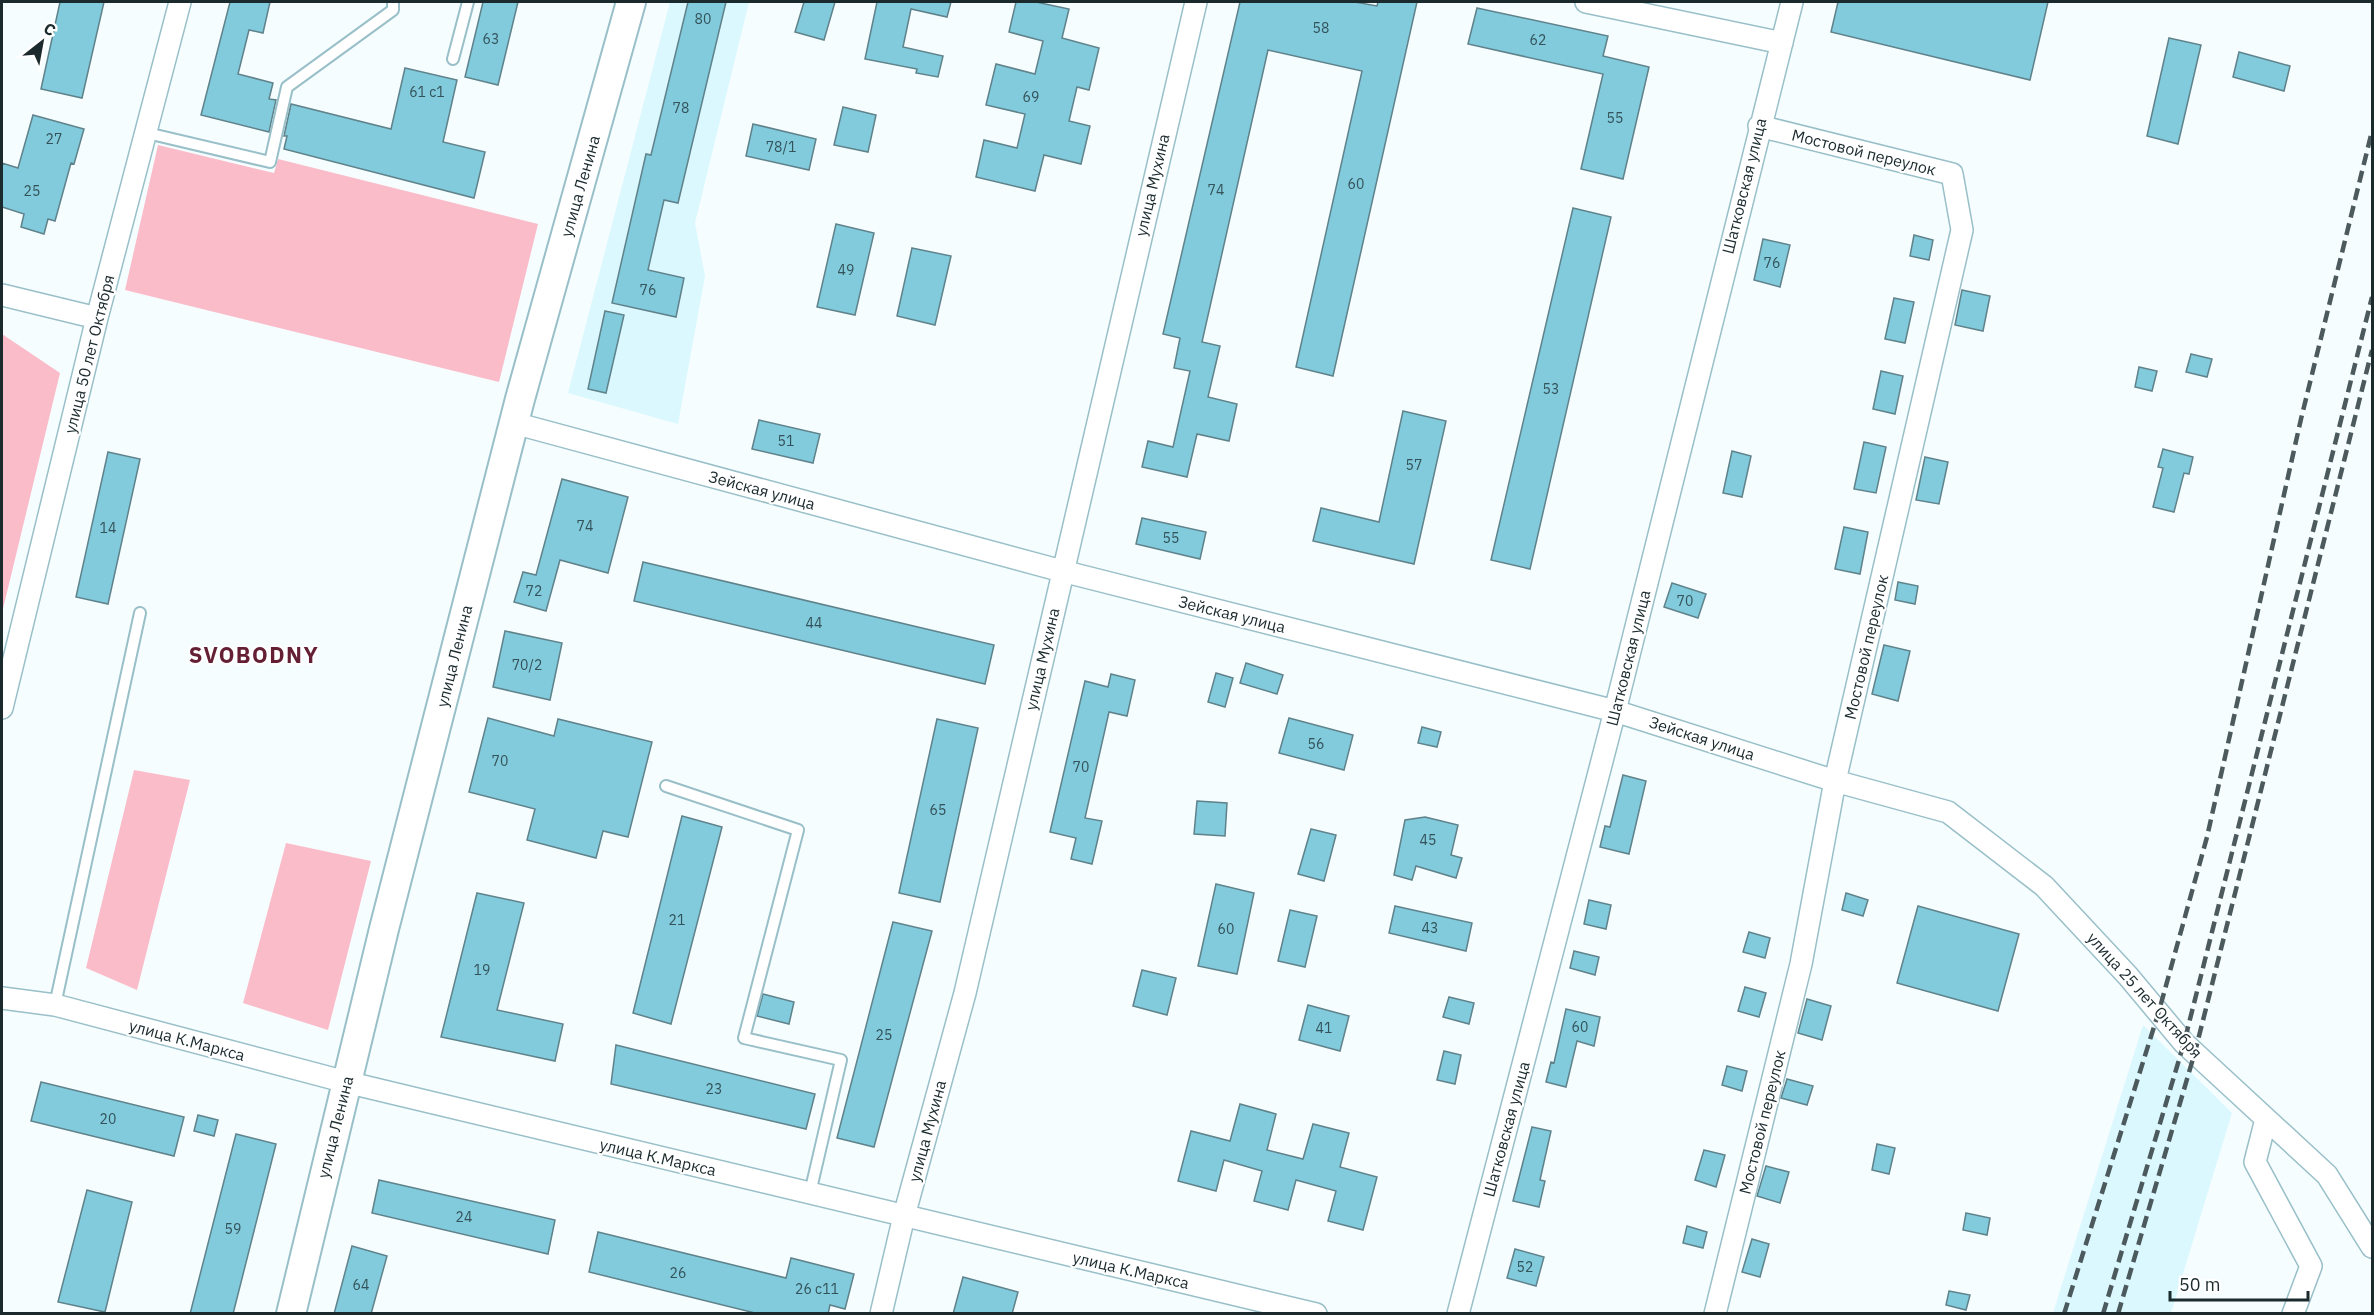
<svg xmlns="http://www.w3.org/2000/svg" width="2374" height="1315" font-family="'IBM Plex Sans',sans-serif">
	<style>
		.built { fill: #dbf8ff }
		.green { fill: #fbbcc9 }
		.building { fill: #81cbdc; stroke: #5f828b; stroke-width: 1.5 }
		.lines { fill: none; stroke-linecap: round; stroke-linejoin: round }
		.lane-casing { stroke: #99bfc8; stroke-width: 14 }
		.street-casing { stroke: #99bfc8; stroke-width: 24 }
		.secondary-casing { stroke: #99bfc8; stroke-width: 32 }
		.lane { stroke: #fff; stroke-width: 10 }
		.street { stroke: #fff; stroke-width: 21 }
		.secondary { stroke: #fff; stroke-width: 28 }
		.rail { stroke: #4c5a5d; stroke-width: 4.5; stroke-dasharray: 12 6; stroke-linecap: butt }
		.labels { text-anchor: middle; stroke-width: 4.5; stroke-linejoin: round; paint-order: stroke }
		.number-label { font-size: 14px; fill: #345259 }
		.street-label { font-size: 16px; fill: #1b2a2d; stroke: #fff }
		.district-label { font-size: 22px; font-weight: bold; letter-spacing: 1.5px; fill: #641f34; stroke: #fff }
	</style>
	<rect width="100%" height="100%" fill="#f5fdff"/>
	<path class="built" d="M 670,2 L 749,2 L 695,223 L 705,276 L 678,424 L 568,393 Z
		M 2143,1025 L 2232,1113 L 2171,1313 L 2053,1313 Z"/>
	<path class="green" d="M 158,145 L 274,173 L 278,159 L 538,224 L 499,382 L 125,290 Z
		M 2,334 L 60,373 L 2,613 Z
		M 134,770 L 190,780 L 137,990 L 86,968 Z
		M 286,843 L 371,861 L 328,1030 L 243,1003 Z"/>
	<path class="building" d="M 60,2 L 104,2 L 82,98 L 41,89 Z
		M 230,2 L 270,2 L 263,33 L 249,30 L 238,74 L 273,83 L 269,99 L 276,100 L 269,132 L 201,115 Z
		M 483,2 L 518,2 L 498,85 L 465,77 Z
		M 688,2 L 726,2 L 678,203 L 664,200 L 648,270 L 684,278 L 676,317 L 612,303 L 646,154 L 651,155 Z
		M 804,2 L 835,2 L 824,40 L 795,32 Z
		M 877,2 L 951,2 L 947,17 L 911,9 L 903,47 L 943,56 L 938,77 L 916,73 L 917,69 L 865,59 Z
		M 1016,2 L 1036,2 L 1069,9 L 1062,38 L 1099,48 L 1089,90 L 1077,87 L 1069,121 L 1090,126 L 1081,164 L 1044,155 L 1035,191 L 976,177 L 984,140 L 1017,148 L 1025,114 L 986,105 L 996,64 L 1035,74 L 1043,41 L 1009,32 Z
		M 1240,2 L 1355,2 L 1377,6 L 1378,2 L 1417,2 L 1333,376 L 1296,367 L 1362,71 L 1268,50 L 1202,342 L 1220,346 L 1208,397 L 1237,404 L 1229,441 L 1197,434 L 1187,477 L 1142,467 L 1148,441 L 1173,447 L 1190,371 L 1174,368 L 1180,338 L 1163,334 Z
		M 1838,2 L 2048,2 L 2030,80 L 1831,32 Z
		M 1477,8 L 1608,36 L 1603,56 L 1649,67 L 1623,179 L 1581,169 L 1603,74 L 1468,44 Z
		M 2169,38 L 2201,45 L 2178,144 L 2147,136 Z
		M 2239,52 L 2290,66 L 2284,91 L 2233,77 Z
		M 405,68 L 457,80 L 443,142 L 485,152 L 474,198 L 284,149 L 287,136 L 284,136 L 291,104 L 391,129 Z
		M 843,107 L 876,115 L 868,152 L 834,145 Z
		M 33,115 L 84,129 L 74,164 L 71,163 L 55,221 L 48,219 L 44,234 L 21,227 L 24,214 L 2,207 L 2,163 L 18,168 Z
		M 753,124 L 816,139 L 809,170 L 746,156 Z
		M 1573,208 L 1611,217 L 1530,569 L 1491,560 Z
		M 836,224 L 874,233 L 855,315 L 817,307 Z
		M 1914,235 L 1933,240 L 1929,260 L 1910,256 Z
		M 1763,239 L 1790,245 L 1780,287 L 1754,280 Z
		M 912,248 L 951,256 L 935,325 L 897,316 Z
		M 1962,290 L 1990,296 L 1983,331 L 1955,325 Z
		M 1894,298 L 1914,302 L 1905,343 L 1885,339 Z
		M 605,311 L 624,315 L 606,393 L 588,389 Z
		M 2191,354 L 2212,359 L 2207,377 L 2186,372 Z
		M 2139,367 L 2157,371 L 2152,391 L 2135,387 Z
		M 1881,371 L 1903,376 L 1895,414 L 1873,409 Z
		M 1403,411 L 1446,421 L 1414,564 L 1313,541 L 1321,508 L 1379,522 Z
		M 759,420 L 820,434 L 813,463 L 752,449 Z
		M 1864,442 L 1886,447 L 1876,493 L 1854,489 Z
		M 2163,449 L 2193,457 L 2189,474 L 2184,473 L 2174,512 L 2153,507 L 2163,468 L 2158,467 Z
		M 1732,451 L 1751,456 L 1742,497 L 1723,493 Z
		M 108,452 L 140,459 L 108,604 L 76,597 Z
		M 1925,457 L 1948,462 L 1939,504 L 1916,500 Z
		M 562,479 L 628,497 L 608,573 L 560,560 L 546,611 L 514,602 L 523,572 L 536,575 Z
		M 1142,518 L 1206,532 L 1200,559 L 1136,544 Z
		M 1844,527 L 1868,532 L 1860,574 L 1835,569 Z
		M 643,562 L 994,645 L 985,684 L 634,601 Z
		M 1898,582 L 1918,586 L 1915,604 L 1895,600 Z
		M 1672,583 L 1706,594 L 1698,618 L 1664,607 Z
		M 505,631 L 562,643 L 550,700 L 493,687 Z
		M 1884,645 L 1910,651 L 1898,701 L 1872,694 Z
		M 1246,663 L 1283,675 L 1277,694 L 1240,683 Z
		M 1216,673 L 1233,678 L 1225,707 L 1208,702 Z
		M 1111,674 L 1135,680 L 1127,716 L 1109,712 L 1085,818 L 1102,821 L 1092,864 L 1071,859 L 1076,838 L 1050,832 L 1085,681 L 1108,687 Z
		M 488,718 L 554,736 L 558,719 L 652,742 L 628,837 L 603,831 L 596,858 L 527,840 L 535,809 L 469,792 Z
		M 1289,718 L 1353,735 L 1344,770 L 1279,753 Z
		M 937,719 L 978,728 L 940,902 L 899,893 Z
		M 1422,727 L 1441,732 L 1437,747 L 1418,743 Z
		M 1623,775 L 1646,781 L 1629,854 L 1600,847 L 1605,826 L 1610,827 Z
		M 1197,801 L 1227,803 L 1225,836 L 1194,834 Z
		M 682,816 L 722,827 L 671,1024 L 633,1013 Z
		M 1425,817 L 1458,825 L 1451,855 L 1462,858 L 1456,878 L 1416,866 L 1412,880 L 1394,875 L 1405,820 Z
		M 1311,829 L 1336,835 L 1324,881 L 1298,874 Z
		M 1216,884 L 1254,893 L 1237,974 L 1198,966 Z
		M 477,893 L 524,903 L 497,1010 L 563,1024 L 555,1061 L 441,1037 Z
		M 1846,893 L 1868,900 L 1863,916 L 1842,910 Z
		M 1589,900 L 1611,905 L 1606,929 L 1584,924 Z
		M 1395,906 L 1472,923 L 1466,951 L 1389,933 Z
		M 1918,906 L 2019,934 L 1998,1011 L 1897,983 Z
		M 1290,910 L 1317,916 L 1305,967 L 1278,961 Z
		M 893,922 L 932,931 L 874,1147 L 837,1138 Z
		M 1749,932 L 1770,938 L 1765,958 L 1743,952 Z
		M 1574,951 L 1599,957 L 1595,975 L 1570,968 Z
		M 1142,970 L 1176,978 L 1167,1015 L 1133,1006 Z
		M 1745,987 L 1766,993 L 1759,1017 L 1738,1011 Z
		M 763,994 L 794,1002 L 789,1024 L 757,1016 Z
		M 1449,997 L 1474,1003 L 1469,1024 L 1443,1017 Z
		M 1807,999 L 1831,1006 L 1822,1040 L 1798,1033 Z
		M 1308,1005 L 1349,1016 L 1340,1051 L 1299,1040 Z
		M 1566,1009 L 1600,1017 L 1594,1046 L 1577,1041 L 1566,1087 L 1546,1082 L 1551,1062 L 1554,1063 Z
		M 616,1045 L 815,1094 L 806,1129 L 611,1084 Z
		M 1444,1051 L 1461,1055 L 1455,1084 L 1437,1080 Z
		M 1727,1066 L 1747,1071 L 1742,1091 L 1722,1085 Z
		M 1787,1079 L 1813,1086 L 1807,1105 L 1781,1098 Z
		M 41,1082 L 184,1117 L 174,1156 L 31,1121 Z
		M 1240,1104 L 1276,1114 L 1267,1150 L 1303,1159 L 1313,1124 L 1349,1133 L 1340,1167 L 1377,1177 L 1363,1230 L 1328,1221 L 1336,1191 L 1296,1180 L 1288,1210 L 1254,1201 L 1262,1171 L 1224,1160 L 1216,1191 L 1178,1181 L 1191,1131 L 1230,1141 Z
		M 198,1115 L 218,1120 L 214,1136 L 194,1131 Z
		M 1532,1127 L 1551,1131 L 1540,1180 L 1545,1181 L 1539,1207 L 1513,1201 Z
		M 236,1134 L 276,1144 L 233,1314 L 190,1314 Z
		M 1877,1144 L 1895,1148 L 1889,1174 L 1872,1170 Z
		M 1704,1150 L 1725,1155 L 1716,1187 L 1695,1180 Z
		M 1766,1166 L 1789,1172 L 1780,1203 L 1757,1196 Z
		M 379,1180 L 555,1220 L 548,1254 L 372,1213 Z
		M 87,1190 L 132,1202 L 105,1312 L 58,1302 Z
		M 1966,1213 L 1990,1218 L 1987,1235 L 1963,1230 Z
		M 1687,1226 L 1707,1232 L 1703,1248 L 1683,1243 Z
		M 598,1232 L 786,1278 L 791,1258 L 854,1274 L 845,1309 L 830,1305 L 828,1314 L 759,1314 L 589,1272 Z
		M 1752,1239 L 1769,1244 L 1760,1277 L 1742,1272 Z
		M 352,1246 L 387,1256 L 371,1314 L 334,1314 Z
		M 1515,1249 L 1544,1257 L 1536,1286 L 1507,1278 Z
		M 963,1277 L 1018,1292 L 1012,1314 L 953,1314 Z
		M 1949,1291 L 1970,1295 L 1966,1310 L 1946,1305 Z"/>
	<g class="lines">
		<defs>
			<path id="lane" d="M 453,59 L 468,2
				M 147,133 L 270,162 L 287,87 L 393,10 L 393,2
				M 666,786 L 798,830 L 744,1038 L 841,1060 L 810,1193
				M 55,1005 L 140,613"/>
			<path id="street" d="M 1586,2 L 1782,43
				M 2,295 L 97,318
				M 514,423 L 1062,571 L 1615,711 L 1835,781 L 1948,812 L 2044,886 L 2128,976 L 2184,1043 L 2327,1175 L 2372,1247
				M 2,708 L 97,318 L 180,2
				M 2,998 L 55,1005 L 346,1082 L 1316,1314
				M 2266,1119 L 2255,1162 L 2311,1266 L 2293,1314
				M 881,1314 L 904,1216 L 965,993 L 1196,2
				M 1458,1314 L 1615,711 L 1792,2
				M 1715,1314 L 1801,964 L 1835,781 L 1962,230 L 1952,174 L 1759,126"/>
			<path id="secondary" d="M 291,1314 L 384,929 L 520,399 L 631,2"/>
		</defs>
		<use href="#lane" class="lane-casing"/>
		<use href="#street" class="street-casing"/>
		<use href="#secondary" class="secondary-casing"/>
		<use href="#lane" class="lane"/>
		<use href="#street" class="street"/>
		<use href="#secondary" class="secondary"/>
		<path class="rail" d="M 2064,1314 L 2159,1011 L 2207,837 L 2301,419 L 2372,131
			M 2103,1314 L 2184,1043 L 2372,297
			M 2118,1314 L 2195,1052 L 2372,350"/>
	</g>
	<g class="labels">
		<g class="number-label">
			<text x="703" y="24">80</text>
			<text x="1321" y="33">58</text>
			<text x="491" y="44">63</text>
			<text x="1538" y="45">62</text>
			<text x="427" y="97">61 с1</text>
			<text x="1031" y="102">69</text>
			<text x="681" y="113">78</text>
			<text x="1615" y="123">55</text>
			<text x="54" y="144">27</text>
			<text x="781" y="152">78/1</text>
			<text x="1356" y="189">60</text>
			<text x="1216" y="195">74</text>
			<text x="32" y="196">25</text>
			<text x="1772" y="268">76</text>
			<text x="846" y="275">49</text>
			<text x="648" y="295">76</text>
			<text x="1551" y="394">53</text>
			<text x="786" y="446">51</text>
			<text x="1414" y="470">57</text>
			<text x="585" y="531">74</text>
			<text x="108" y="533">14</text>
			<text x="1171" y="543">55</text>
			<text x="534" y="596">72</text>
			<text x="1685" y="606">70</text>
			<text x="814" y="628">44</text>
			<text x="527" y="670">70/2</text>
			<text x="1316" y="749">56</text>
			<text x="500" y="766">70</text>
			<text x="1081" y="772">70</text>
			<text x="938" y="815">65</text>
			<text x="1428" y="845">45</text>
			<text x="677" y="925">21</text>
			<text x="1430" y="933">43</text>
			<text x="1226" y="934">60</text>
			<text x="482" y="975">19</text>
			<text x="1580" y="1032">60</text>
			<text x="1324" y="1033">41</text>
			<text x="884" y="1040">25</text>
			<text x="714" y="1094">23</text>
			<text x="108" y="1124">20</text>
			<text x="464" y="1222">24</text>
			<text x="233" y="1234">59</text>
			<text x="1525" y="1272">52</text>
			<text x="678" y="1278">26</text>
			<text x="361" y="1290">64</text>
			<text x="817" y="1294">26 с11</text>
		</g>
		<g class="street-label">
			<text transform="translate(1864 152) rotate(14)" y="6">Мостовой переулок</text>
			<text transform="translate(1152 185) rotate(-77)" y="6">улица Мухина</text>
			<text transform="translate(580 186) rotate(-74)" y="6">улица Ленина</text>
			<text transform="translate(1744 186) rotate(-76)" y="6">Шатковская улица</text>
			<text transform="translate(89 354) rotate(-76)" y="6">улица 50 лет Октября</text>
			<text transform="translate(762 490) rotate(15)" y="6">Зейская улица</text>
			<text transform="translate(1232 614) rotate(14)" y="6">Зейская улица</text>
			<text transform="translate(1866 647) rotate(-77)" y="6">Мостовой переулок</text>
			<text transform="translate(454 656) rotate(-76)" y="6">улица Ленина</text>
			<text transform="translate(1628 658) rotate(-76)" y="6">Шатковская улица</text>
			<text transform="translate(1042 659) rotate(-77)" y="6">улица Мухина</text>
			<text transform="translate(1702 738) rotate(18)" y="6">Зейская улица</text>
			<text transform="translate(2145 995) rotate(48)" y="6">улица 25 лет Октября</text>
			<text transform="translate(187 1040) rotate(15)" y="6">улица К.Маркса</text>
			<text transform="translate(1762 1122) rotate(-76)" y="6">Мостовой переулок</text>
			<text transform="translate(335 1127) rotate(-76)" y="6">улица Ленина</text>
			<text transform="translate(1506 1129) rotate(-75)" y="6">Шатковская улица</text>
			<text transform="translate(927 1131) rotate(-75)" y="6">улица Мухина</text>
			<text transform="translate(658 1157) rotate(13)" y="6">улица К.Маркса</text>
			<text transform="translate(1131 1270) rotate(13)" y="6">улица К.Маркса</text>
		</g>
		<g class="district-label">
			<text x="254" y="663">SVOBODNY</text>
		</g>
	</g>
	<rect width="2374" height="1315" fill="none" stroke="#1b2a2d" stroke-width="6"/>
	<g transform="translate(42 42) rotate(31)" stroke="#ffffff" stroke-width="4.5" paint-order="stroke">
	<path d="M0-4.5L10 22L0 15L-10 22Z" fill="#1b2a2d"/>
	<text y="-9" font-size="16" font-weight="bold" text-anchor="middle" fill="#1b2a2d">С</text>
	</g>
	<path d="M2170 1291v9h138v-9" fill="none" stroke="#1b2a2d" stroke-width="3"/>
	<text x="2179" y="1291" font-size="18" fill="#1b2a2d" stroke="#ffffff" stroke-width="4.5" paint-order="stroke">50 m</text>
</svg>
